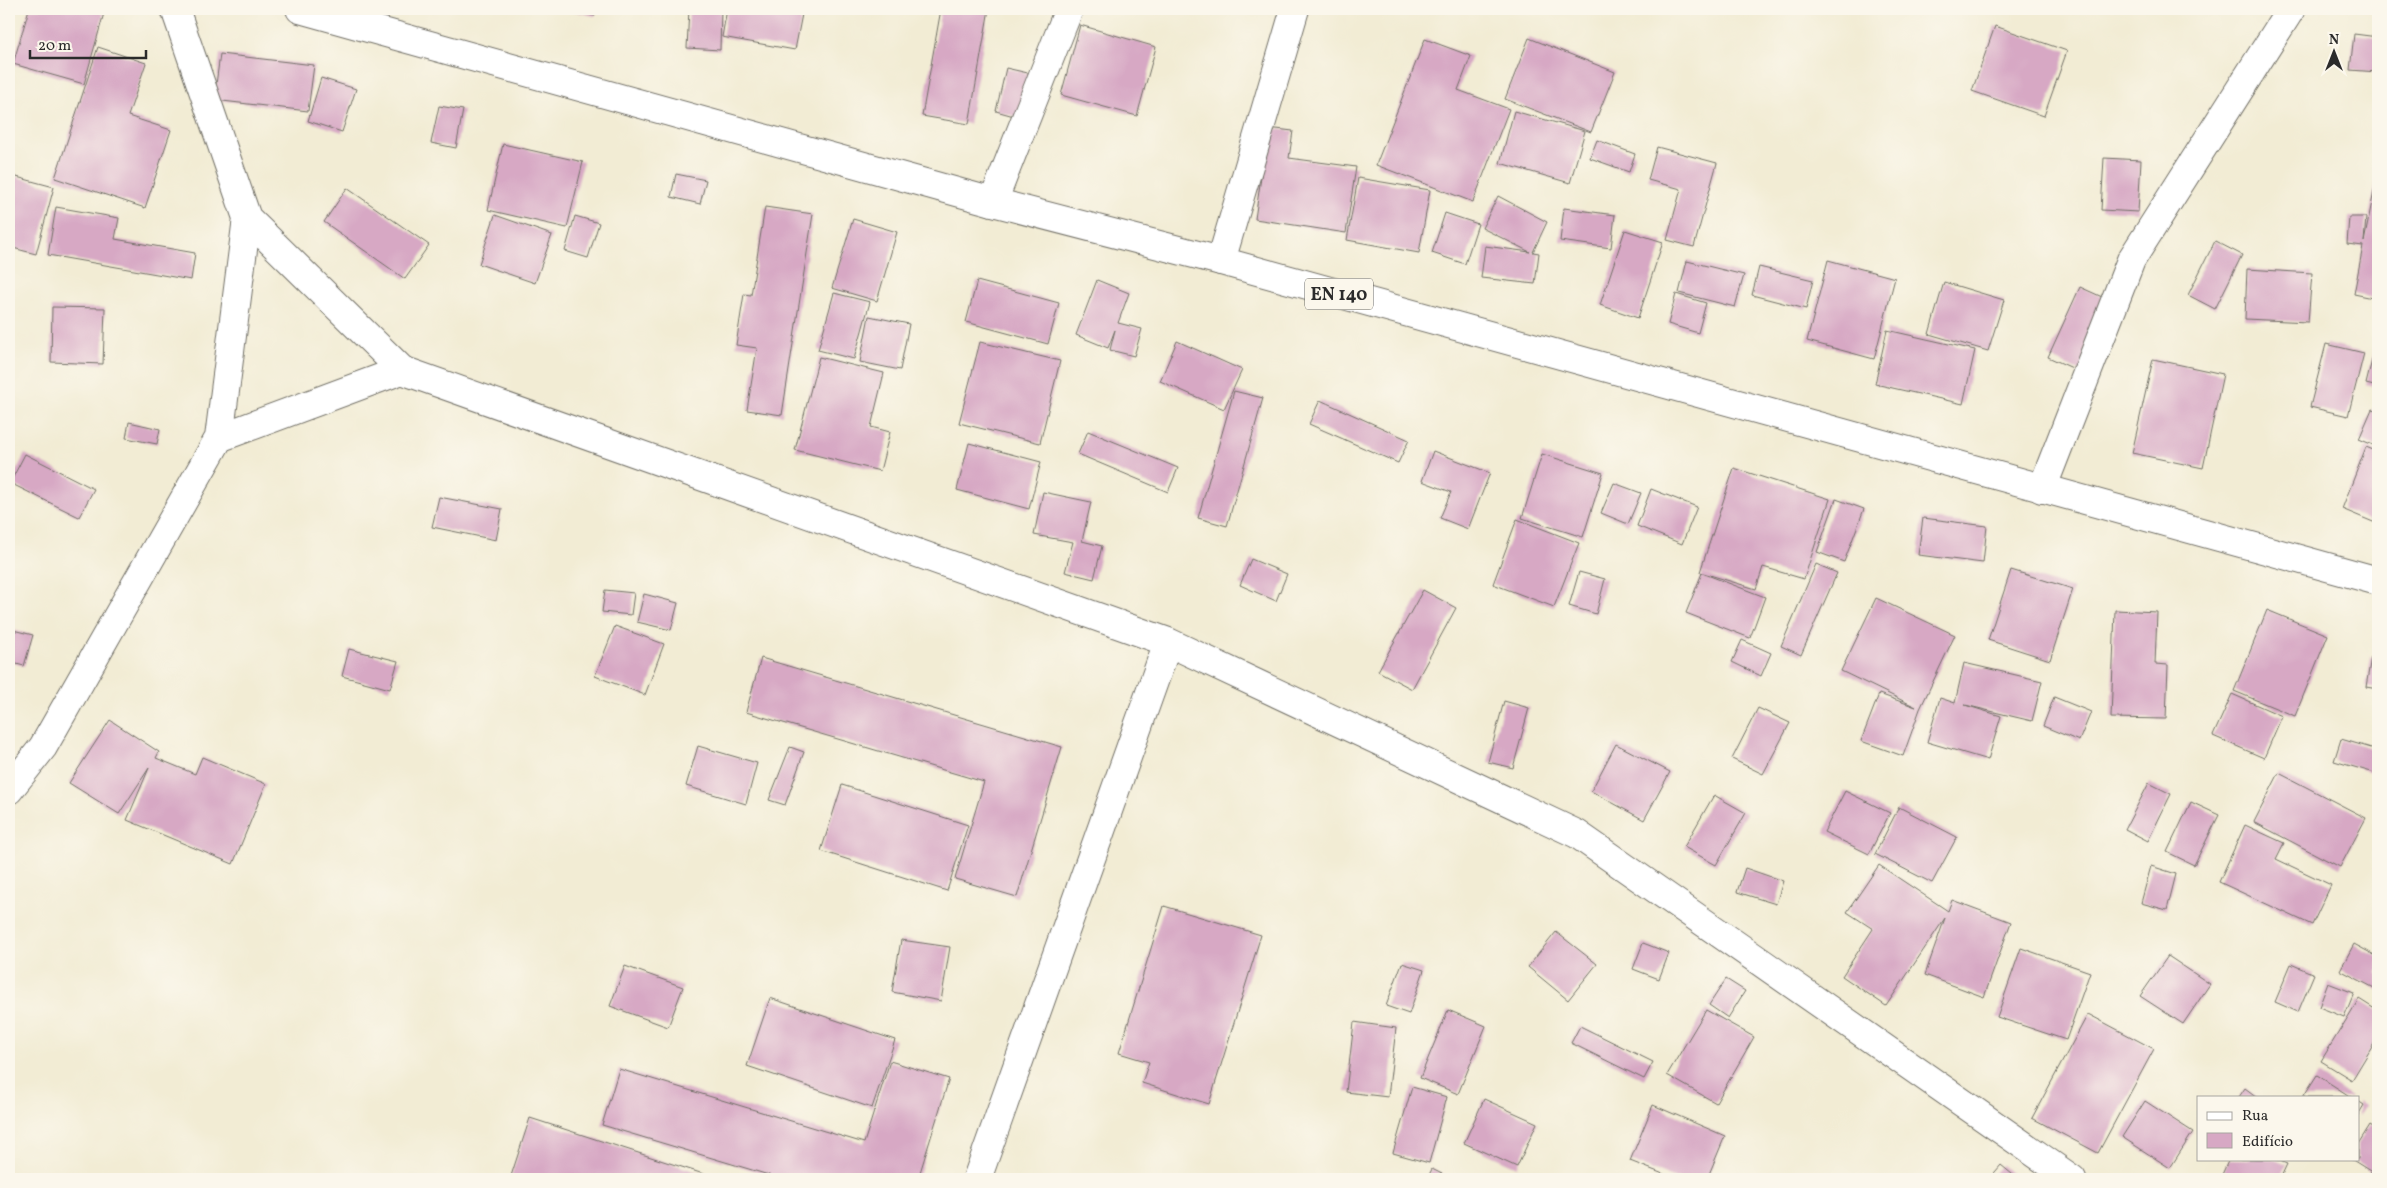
<svg xmlns="http://www.w3.org/2000/svg" width="2387" height="1188" font-family="Vollkorn,serif">
	<style>
		.building { fill: #d7a8c4 }
		.lines { fill: none; stroke-linecap: round; stroke-linejoin: round }
		.street-casing { stroke: #716f66; stroke-width: 30 }
		.primary-casing { stroke: #716f66; stroke-width: 30 }
		.street { stroke: #fff; stroke-width: 28 }
		.primary { stroke: #fff; stroke-width: 28 }
		.labels { text-anchor: middle; stroke-width: 5; stroke-linejoin: round; paint-order: stroke }
		.shield { fill: #fbf7ec; stroke: #696865; stroke-width: 1 }
		.shield-label { font-size: 18px; font-weight: bold; fill: #2b2b2b }
	</style>
	<rect width="100%" height="100%" fill="#fbf7ec"/>
	<filter id="ink" filterUnits="userSpaceOnUse"><feTurbulence type="fractalNoise" baseFrequency=".02" numOctaves="2"/><feDisplacementMap in="SourceGraphic" scale="10" xChannelSelector="R" yChannelSelector="G"/><feConvolveMatrix kernelMatrix="1 2 1 2 8 2 1 2 1" color-interpolation-filters="sRGB"/></filter>
	<filter id="wash" filterUnits="userSpaceOnUse"><feTurbulence type="fractalNoise" baseFrequency=".0096" numOctaves="4" result="noise"/><feDisplacementMap in="SourceGraphic" scale="20" xChannelSelector="R" yChannelSelector="G"/><feGaussianBlur stdDeviation="1.12" result="paint"/><feColorMatrix in="noise" values="0 0 0 0 0 0 0 0 0 0 0 0 0 0 0 0 0 1.4 0 .05"/><feComposite in="paint" operator="in"/></filter>
	<g filter="url(#wash)">
		<rect width="100%" height="100%" fill="#f2ecd4"/>
		<g id="blocks">
			<path class="building" d="M 9,9 L 15,9 L 9,26 Z
				M 29,9 L 88,9 L 104,13 L 84,84 L 13,64 Z
				M 565,9 L 596,9 L 595,16 Z
				M 689,9 L 721,9 L 720,50 L 687,48 Z
				M 727,9 L 803,9 L 795,50 L 722,37 Z
				M 941,9 L 989,9 L 969,124 L 922,116 Z
				M 1080,25 L 1156,47 L 1137,116 L 1061,95 Z
				M 1995,26 L 2067,51 L 2044,116 L 1972,91 Z
				M 2354,34 L 2378,37 L 2378,72 L 2350,70 Z
				M 1529,38 L 1615,72 L 1591,132 L 1505,99 Z
				M 1425,39 L 1471,56 L 1458,90 L 1509,109 L 1473,202 L 1376,165 Z
				M 98,47 L 146,63 L 128,116 L 171,130 L 145,208 L 55,178 Z
				M 220,54 L 314,65 L 308,111 L 214,100 Z
				M 1006,68 L 1032,74 L 1021,118 L 996,111 Z
				M 321,78 L 356,89 L 342,132 L 308,121 Z
				M 439,106 L 463,110 L 456,148 L 431,143 Z
				M 1514,111 L 1585,131 L 1570,183 L 1500,163 Z
				M 1268,128 L 1293,131 L 1289,158 L 1356,167 L 1346,233 L 1255,219 Z
				M 1597,140 L 1635,154 L 1629,172 L 1590,158 Z
				M 503,144 L 583,162 L 567,228 L 488,210 Z
				M 1657,147 L 1717,163 L 1694,247 L 1667,240 L 1681,189 L 1648,180 Z
				M 2104,158 L 2141,160 L 2138,212 L 2101,210 Z
				M 676,174 L 706,180 L 700,204 L 671,197 Z
				M 9,175 L 54,187 L 36,254 L 9,247 Z
				M 2377,176 L 2378,176 L 2378,299 L 2354,294 L 2363,246 L 2347,244 L 2349,217 L 2366,217 L 2364,242 Z
				M 1358,178 L 1430,190 L 1419,253 L 1347,240 Z
				M 347,188 L 429,245 L 405,279 L 324,222 Z
				M 1498,196 L 1547,222 L 1533,252 L 1539,253 L 1535,284 L 1481,278 L 1485,246 L 1530,252 L 1482,228 Z
				M 56,207 L 119,218 L 115,239 L 195,253 L 191,280 L 48,255 Z
				M 765,207 L 813,214 L 782,415 L 747,410 L 757,348 L 736,345 L 744,294 L 751,295 Z
				M 1564,208 L 1615,215 L 1611,248 L 1560,241 Z
				M 1445,213 L 1478,224 L 1465,264 L 1432,253 Z
				M 495,215 L 552,235 L 535,283 L 479,264 Z
				M 575,216 L 599,223 L 588,258 L 565,251 Z
				M 853,219 L 897,232 L 877,301 L 832,288 Z
				M 1625,230 L 1663,242 L 1638,318 L 1600,305 Z
				M 2215,241 L 2242,255 L 2215,309 L 2188,295 Z
				M 1828,260 L 1895,278 L 1874,359 L 1807,341 Z
				M 1687,261 L 1744,275 L 1735,307 L 1679,293 Z
				M 1759,267 L 1813,280 L 1806,309 L 1752,295 Z
				M 2247,269 L 2312,273 L 2308,322 L 2245,319 Z
				M 1097,280 L 1129,293 L 1118,323 L 1142,329 L 1134,356 L 1110,350 L 1115,330 L 1108,348 L 1076,335 Z
				M 977,281 L 1059,303 L 1048,344 L 966,322 Z
				M 1944,282 L 2004,300 L 1988,351 L 1929,334 Z
				M 2080,287 L 2122,306 L 2090,376 L 2048,357 Z
				M 834,293 L 870,302 L 854,359 L 818,350 Z
				M 1676,294 L 1706,303 L 1698,333 L 1668,324 Z
				M 52,307 L 105,308 L 103,364 L 51,362 Z
				M 869,316 L 909,324 L 900,370 L 860,362 Z
				M 1887,330 L 1975,350 L 1963,404 L 1875,384 Z
				M 2378,336 L 2378,387 L 2366,384 Z
				M 1177,341 L 1242,370 L 1224,409 L 1160,381 Z
				M 980,342 L 1060,361 L 1040,443 L 959,423 Z
				M 2326,344 L 2364,353 L 2348,416 L 2310,407 Z
				M 819,357 L 884,373 L 871,427 L 890,432 L 880,471 L 795,450 Z
				M 2153,359 L 2223,374 L 2203,468 L 2132,453 Z
				M 1234,391 L 1263,398 L 1227,526 L 1198,518 Z
				M 1320,400 L 1409,440 L 1398,463 L 1309,424 Z
				M 2372,409 L 2378,411 L 2378,447 L 2359,439 Z
				M 129,422 L 160,429 L 157,444 L 126,438 Z
				M 1088,431 L 1178,468 L 1168,492 L 1078,454 Z
				M 969,443 L 1041,462 L 1029,509 L 957,490 Z
				M 2366,447 L 2378,452 L 2378,524 L 2342,509 Z
				M 1433,451 L 1490,473 L 1468,529 L 1440,518 L 1451,492 L 1422,481 Z
				M 25,454 L 94,489 L 79,517 L 10,483 Z
				M 1542,454 L 1603,473 L 1583,537 L 1522,518 Z
				M 1734,468 L 1830,499 L 1804,579 L 1763,567 L 1756,589 L 1700,572 Z
				M 1614,483 L 1641,493 L 1628,524 L 1601,513 Z
				M 1651,489 L 1697,507 L 1682,544 L 1637,526 Z
				M 1043,492 L 1091,502 L 1082,541 L 1102,546 L 1094,579 L 1065,572 L 1073,542 L 1034,535 Z
				M 439,497 L 502,509 L 496,540 L 432,527 Z
				M 1836,499 L 1864,509 L 1844,562 L 1817,552 Z
				M 1923,518 L 1987,526 L 1983,563 L 1918,555 Z
				M 1517,519 L 1579,543 L 1554,607 L 1493,584 Z
				M 1251,559 L 1287,574 L 1276,601 L 1240,585 Z
				M 1816,564 L 1837,573 L 1801,655 L 1781,646 Z
				M 2011,570 L 2073,589 L 2050,660 L 1988,640 Z
				M 1579,572 L 1605,579 L 1596,614 L 1569,606 Z
				M 1702,573 L 1765,597 L 1750,638 L 1686,613 Z
				M 605,590 L 634,593 L 631,615 L 602,612 Z
				M 1423,590 L 1456,608 L 1412,689 L 1378,671 Z
				M 644,594 L 678,603 L 671,630 L 637,622 Z
				M 1876,598 L 1955,635 L 1920,709 L 1903,756 L 1861,741 L 1879,694 L 1916,707 L 1841,671 Z
				M 2115,610 L 2157,612 L 2155,664 L 2168,665 L 2166,719 L 2111,718 Z
				M 2267,610 L 2328,635 L 2295,716 L 2234,691 Z
				M 615,626 L 664,644 L 645,695 L 595,676 Z
				M 9,629 L 33,635 L 24,666 L 9,662 Z
				M 1742,640 L 1771,653 L 1761,676 L 1732,662 Z
				M 349,649 L 398,661 L 390,689 L 342,676 Z
				M 2371,657 L 2378,658 L 2378,689 L 2366,687 Z
				M 761,658 L 1062,747 L 1017,897 L 955,879 L 984,782 L 746,712 Z
				M 1964,663 L 2042,681 L 2032,721 L 1965,705 L 2001,716 L 1988,760 L 1927,742 L 1940,698 L 1955,703 Z
				M 2232,694 L 2282,716 L 2264,758 L 2213,736 Z
				M 2054,697 L 2091,712 L 2079,741 L 2043,726 Z
				M 1504,701 L 1529,708 L 1513,768 L 1488,762 Z
				M 1758,708 L 1790,723 L 1763,774 L 1732,759 Z
				M 110,720 L 159,752 L 156,758 L 195,774 L 202,757 L 266,784 L 233,864 L 127,820 L 149,768 L 119,814 L 69,783 Z
				M 2341,739 L 2378,750 L 2378,774 L 2334,761 Z
				M 1616,744 L 1670,772 L 1644,820 L 1591,791 Z
				M 698,746 L 757,763 L 746,804 L 686,786 Z
				M 790,747 L 804,752 L 785,805 L 769,800 Z
				M 2279,773 L 2366,818 L 2340,867 L 2254,822 Z
				M 2149,783 L 2171,794 L 2148,841 L 2125,829 Z
				M 842,785 L 968,825 L 947,891 L 821,851 Z
				M 1845,791 L 1890,813 L 1869,854 L 1824,832 Z
				M 1714,795 L 1746,813 L 1716,865 L 1684,847 Z
				M 2191,802 L 2219,815 L 2194,865 L 2167,852 Z
				M 1899,807 L 1957,837 L 1932,883 L 1875,854 Z
				M 2245,825 L 2284,843 L 2276,859 L 2331,885 L 2312,925 L 2219,882 Z
				M 1879,865 L 1948,911 L 1952,900 L 2011,922 L 1984,997 L 1925,975 L 1945,918 L 1886,1006 L 1842,976 L 1873,929 L 1847,912 Z
				M 2151,866 L 2176,874 L 2167,910 L 2141,903 Z
				M 1745,868 L 1783,881 L 1776,904 L 1737,892 Z
				M 1164,906 L 1261,935 L 1209,1104 L 1142,1083 L 1149,1062 L 1119,1053 Z
				M 1556,932 L 1597,964 L 1568,1000 L 1528,967 Z
				M 901,940 L 950,947 L 941,1001 L 892,992 Z
				M 1643,943 L 1669,953 L 1659,979 L 1633,969 Z
				M 2354,944 L 2378,957 L 2378,990 L 2340,970 Z
				M 2021,948 L 2090,972 L 2066,1040 L 1997,1017 Z
				M 2168,956 L 2210,984 L 2183,1024 L 2140,996 Z
				M 1402,963 L 1424,970 L 1409,1014 L 1386,1006 Z
				M 2291,964 L 2314,974 L 2298,1012 L 2275,1002 Z
				M 625,966 L 683,987 L 668,1027 L 610,1006 Z
				M 1726,979 L 1745,991 L 1728,1018 L 1709,1005 Z
				M 2328,983 L 2354,993 L 2344,1017 L 2319,1007 Z
				M 770,998 L 895,1040 L 872,1108 L 747,1066 Z
				M 2359,999 L 2378,1011 L 2378,1037 L 2352,1080 L 2321,1061 Z
				M 1448,1010 L 1486,1026 L 1458,1094 L 1420,1078 Z
				M 1706,1010 L 1754,1037 L 1716,1103 L 1667,1075 Z
				M 2088,1014 L 2154,1049 L 2098,1153 L 2032,1118 Z
				M 1354,1022 L 1396,1028 L 1388,1097 L 1346,1092 Z
				M 1580,1026 L 1653,1062 L 1644,1079 L 1571,1043 Z
				M 890,1061 L 949,1079 L 918,1179 L 782,1179 L 602,1125 L 619,1069 L 864,1143 Z
				M 2317,1075 L 2351,1097 L 2303,1097 Z
				M 1412,1087 L 1447,1097 L 1429,1163 L 1393,1153 Z
				M 2245,1088 L 2257,1097 L 2239,1097 Z
				M 1484,1099 L 1537,1123 L 1517,1167 L 1464,1143 Z
				M 2145,1101 L 2193,1132 L 2170,1168 L 2122,1137 Z
				M 2358,1101 L 2364,1105 L 2358,1115 Z
				M 1653,1105 L 1725,1136 L 1707,1179 L 1676,1179 L 1630,1161 Z
				M 530,1118 L 719,1179 L 510,1179 Z
				M 2370,1125 L 2378,1130 L 2378,1176 L 2351,1159 L 2358,1159 L 2358,1144 Z
				M 2229,1159 L 2275,1159 L 2287,1164 L 2280,1179 L 2220,1179 Z
				M 2001,1165 L 2018,1179 L 1989,1179 Z
				M 1432,1169 L 1452,1179 L 1427,1179 Z"/>
		</g>
	</g>
	<g filter="url(#ink)">
		<use href="#blocks" fill-opacity="0" stroke="#716f66" stroke-width="1"/>
		<g class="lines">
			<defs>
				<path id="street" d="M 175,9 L 247,218 L 402,370 L 1168,642 L 1577,834 L 2072,1179
					M 993,202 L 1069,9
					M 1221,261 L 1295,9
					M 219,438 L 402,370
					M 2042,489 L 2131,260 L 2291,9
					M 9,790 L 43,747 L 219,438 L 247,218
					M 977,1179 L 1168,642"/>
				<path id="primary" d="M 300,9 L 993,202 L 1221,261 L 2378,581"/>
			</defs>
			<use href="#street" class="street-casing"/>
			<use href="#primary" class="primary-casing"/>
			<use href="#street" class="street"/>
			<use href="#primary" class="primary"/>
		</g>
	</g>
	<g class="labels">
		<rect class="shield" x="1305" y="278.5" width="68" height="31" rx="4"/>
		<g class="shield-label">
			<text x="1339" y="300">EN 140</text>
		</g>
	</g>
	<rect width="2387" height="1188" fill="none" stroke="#fbf7ec" stroke-width="30"/>
	<rect x="2197" y="1096" width="162" height="65" fill="#fbf7ec" stroke="#a8a59f"/>
	<rect x="2207" y="1112" width="25" height="8" fill="#ffffff" stroke="#a8a59f"/>
	<text x="2242" y="1120" font-size="15" fill="#2b2b2b">Rua</text>
	<rect x="2207" y="1133" width="25" height="15" fill="#d7a8c4" stroke="#a8a59f"/>
	<text x="2242" y="1146" font-size="15" fill="#2b2b2b">Edifício</text>
	<g transform="translate(2334 52)" stroke="#fbf7ec" stroke-width="4" paint-order="stroke">
	<path d="M0-4L9 19L0 12L-9 19Z" fill="#2b2b2b"/>
	<text y="-8" font-size="14" font-weight="bold" text-anchor="middle" fill="#2b2b2b">N</text>
	</g>
	<path d="M30 50v8h116v-8" fill="none" stroke="#2b2b2b" stroke-width="2.5"/>
	<text x="38" y="50" font-size="15" fill="#2b2b2b" stroke="#fbf7ec" stroke-width="4" paint-order="stroke">20 m</text>
</svg>
